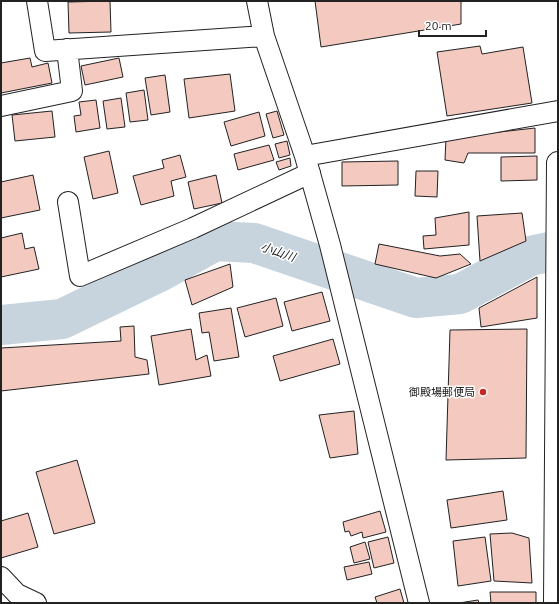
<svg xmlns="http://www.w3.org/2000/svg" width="559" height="604" font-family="Ubuntu,'Noto Sans JP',sans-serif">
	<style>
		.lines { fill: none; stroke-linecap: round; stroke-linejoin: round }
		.river { stroke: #c7d3dd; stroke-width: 40 }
		.building { fill: #f3c9c0; stroke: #222 }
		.street-casing { stroke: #222; stroke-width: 22 }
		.secondary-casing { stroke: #222; stroke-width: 24 }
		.street { stroke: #fff; stroke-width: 20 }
		.secondary { stroke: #fff; stroke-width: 22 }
		.poi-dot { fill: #c62828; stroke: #fff; stroke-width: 1.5 }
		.labels { text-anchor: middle; stroke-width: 3; stroke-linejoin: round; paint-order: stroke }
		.poi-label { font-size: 11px; fill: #222; stroke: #fff; text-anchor: end }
		.water-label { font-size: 12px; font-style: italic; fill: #222; stroke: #fff }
	</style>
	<rect width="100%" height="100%" fill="#fff"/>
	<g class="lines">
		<path class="river" d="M 1,325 L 62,319 L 161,271 L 215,241 L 254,243 L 416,298 L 460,294 L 530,256 L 558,250"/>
	</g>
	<path class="building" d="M 110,1 L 111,32 L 69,33 L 68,2 Z
		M 315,1 L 461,1 L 461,24 L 321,47 Z
		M 480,46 L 482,54 L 523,47 L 532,103 L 447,116 L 437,52 Z
		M 30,58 L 32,67 L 48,63 L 52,83 L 1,93 L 1,63 Z
		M 119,58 L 123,77 L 85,85 L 81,66 Z
		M 230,74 L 235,111 L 189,118 L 184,79 Z
		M 165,75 L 170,112 L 151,115 L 145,78 Z
		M 144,90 L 148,120 L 130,122 L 126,93 Z
		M 121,98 L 125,127 L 107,129 L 103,101 Z
		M 96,100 L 100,128 L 76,132 L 74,116 L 81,115 L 79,102 Z
		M 52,111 L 55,137 L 15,141 L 12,115 Z
		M 277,111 L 284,135 L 273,138 L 266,114 Z
		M 259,112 L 265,136 L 231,146 L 224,122 Z
		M 535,128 L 535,153 L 468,153 L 464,163 L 445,160 L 446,138 Z
		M 287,141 L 290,155 L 279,158 L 275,144 Z
		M 269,145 L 274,160 L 238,170 L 234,154 Z
		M 109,151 L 118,193 L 93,199 L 84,157 Z
		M 180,155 L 186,177 L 171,181 L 174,196 L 141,205 L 133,176 L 164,168 L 162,160 Z
		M 537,156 L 537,180 L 501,181 L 501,157 Z
		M 290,158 L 291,166 L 279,170 L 276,162 Z
		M 398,161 L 398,185 L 342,186 L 342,162 Z
		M 416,171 L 438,171 L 437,197 L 415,196 Z
		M 33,175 L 40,210 L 1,218 L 1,182 Z
		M 216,175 L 222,203 L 194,209 L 188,182 Z
		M 469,212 L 469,245 L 424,249 L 423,236 L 436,235 L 435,218 Z
		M 522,213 L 526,241 L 480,261 L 477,216 Z
		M 22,233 L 25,249 L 34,247 L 39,269 L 1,277 L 1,238 Z
		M 379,244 L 440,256 L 460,254 L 471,264 L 436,278 L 375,264 Z
		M 230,264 L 233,287 L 192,305 L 185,280 Z
		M 537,277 L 537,318 L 481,327 L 479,308 Z
		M 322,292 L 330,321 L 292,331 L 284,302 Z
		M 276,298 L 283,326 L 245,337 L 237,308 Z
		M 231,308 L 239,357 L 214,361 L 209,332 L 202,333 L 199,313 Z
		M 134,326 L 135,357 L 147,360 L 149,374 L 1,391 L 1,348 L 121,341 L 120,327 Z
		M 191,329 L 196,360 L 207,355 L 211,376 L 159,385 L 151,336 Z
		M 527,329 L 526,458 L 446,460 L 450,330 Z
		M 333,339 L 340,364 L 280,381 L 273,356 Z
		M 354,411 L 358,454 L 330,458 L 319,415 Z
		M 77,460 L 95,523 L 54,534 L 36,472 Z
		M 503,491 L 507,520 L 451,528 L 447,500 Z
		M 380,511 L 386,532 L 363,538 L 362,532 L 351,536 L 349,531 L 345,532 L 343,522 Z
		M 28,513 L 38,547 L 1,558 L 1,521 Z
		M 512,533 L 529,538 L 532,583 L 494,581 L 490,534 Z
		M 388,537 L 394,563 L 374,568 L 368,542 Z
		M 485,537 L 491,581 L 458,586 L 453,541 Z
		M 365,542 L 370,559 L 354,563 L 350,547 Z
		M 369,562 L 372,574 L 347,580 L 344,567 Z
		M 400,589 L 404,603 L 377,603 L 375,597 Z
		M 490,592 L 536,592 L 536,603 L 491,603 Z
		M 478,600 L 479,603 L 459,603 Z"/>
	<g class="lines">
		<defs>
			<path id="street" d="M 37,1 L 45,51 L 264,36
				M 257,1 L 264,36 L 305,156 L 330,245 L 419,603
				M 1,106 L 72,91 L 67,49
				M 305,156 L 558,111
				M 68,202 L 80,276 L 193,228 L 310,173
				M 1,577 L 17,594 L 36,603"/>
			<path id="secondary" d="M 555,603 L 558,163"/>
		</defs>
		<use href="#street" class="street-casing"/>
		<use href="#secondary" class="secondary-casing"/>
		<use href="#street" class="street"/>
		<use href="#secondary" class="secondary"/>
	</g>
	<circle class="poi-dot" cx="483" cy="392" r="4"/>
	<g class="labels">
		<g class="poi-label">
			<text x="475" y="396">御殿場郵便局</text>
		</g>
		<g class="water-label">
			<text transform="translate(278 252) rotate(19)" y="4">小山川</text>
		</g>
	</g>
	<rect width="559" height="604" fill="none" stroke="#222222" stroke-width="4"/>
	<path d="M419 30v6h67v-6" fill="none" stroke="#222222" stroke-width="2"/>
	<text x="425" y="30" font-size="12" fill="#222222" stroke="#ffffff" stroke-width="3" paint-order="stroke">20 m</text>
</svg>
